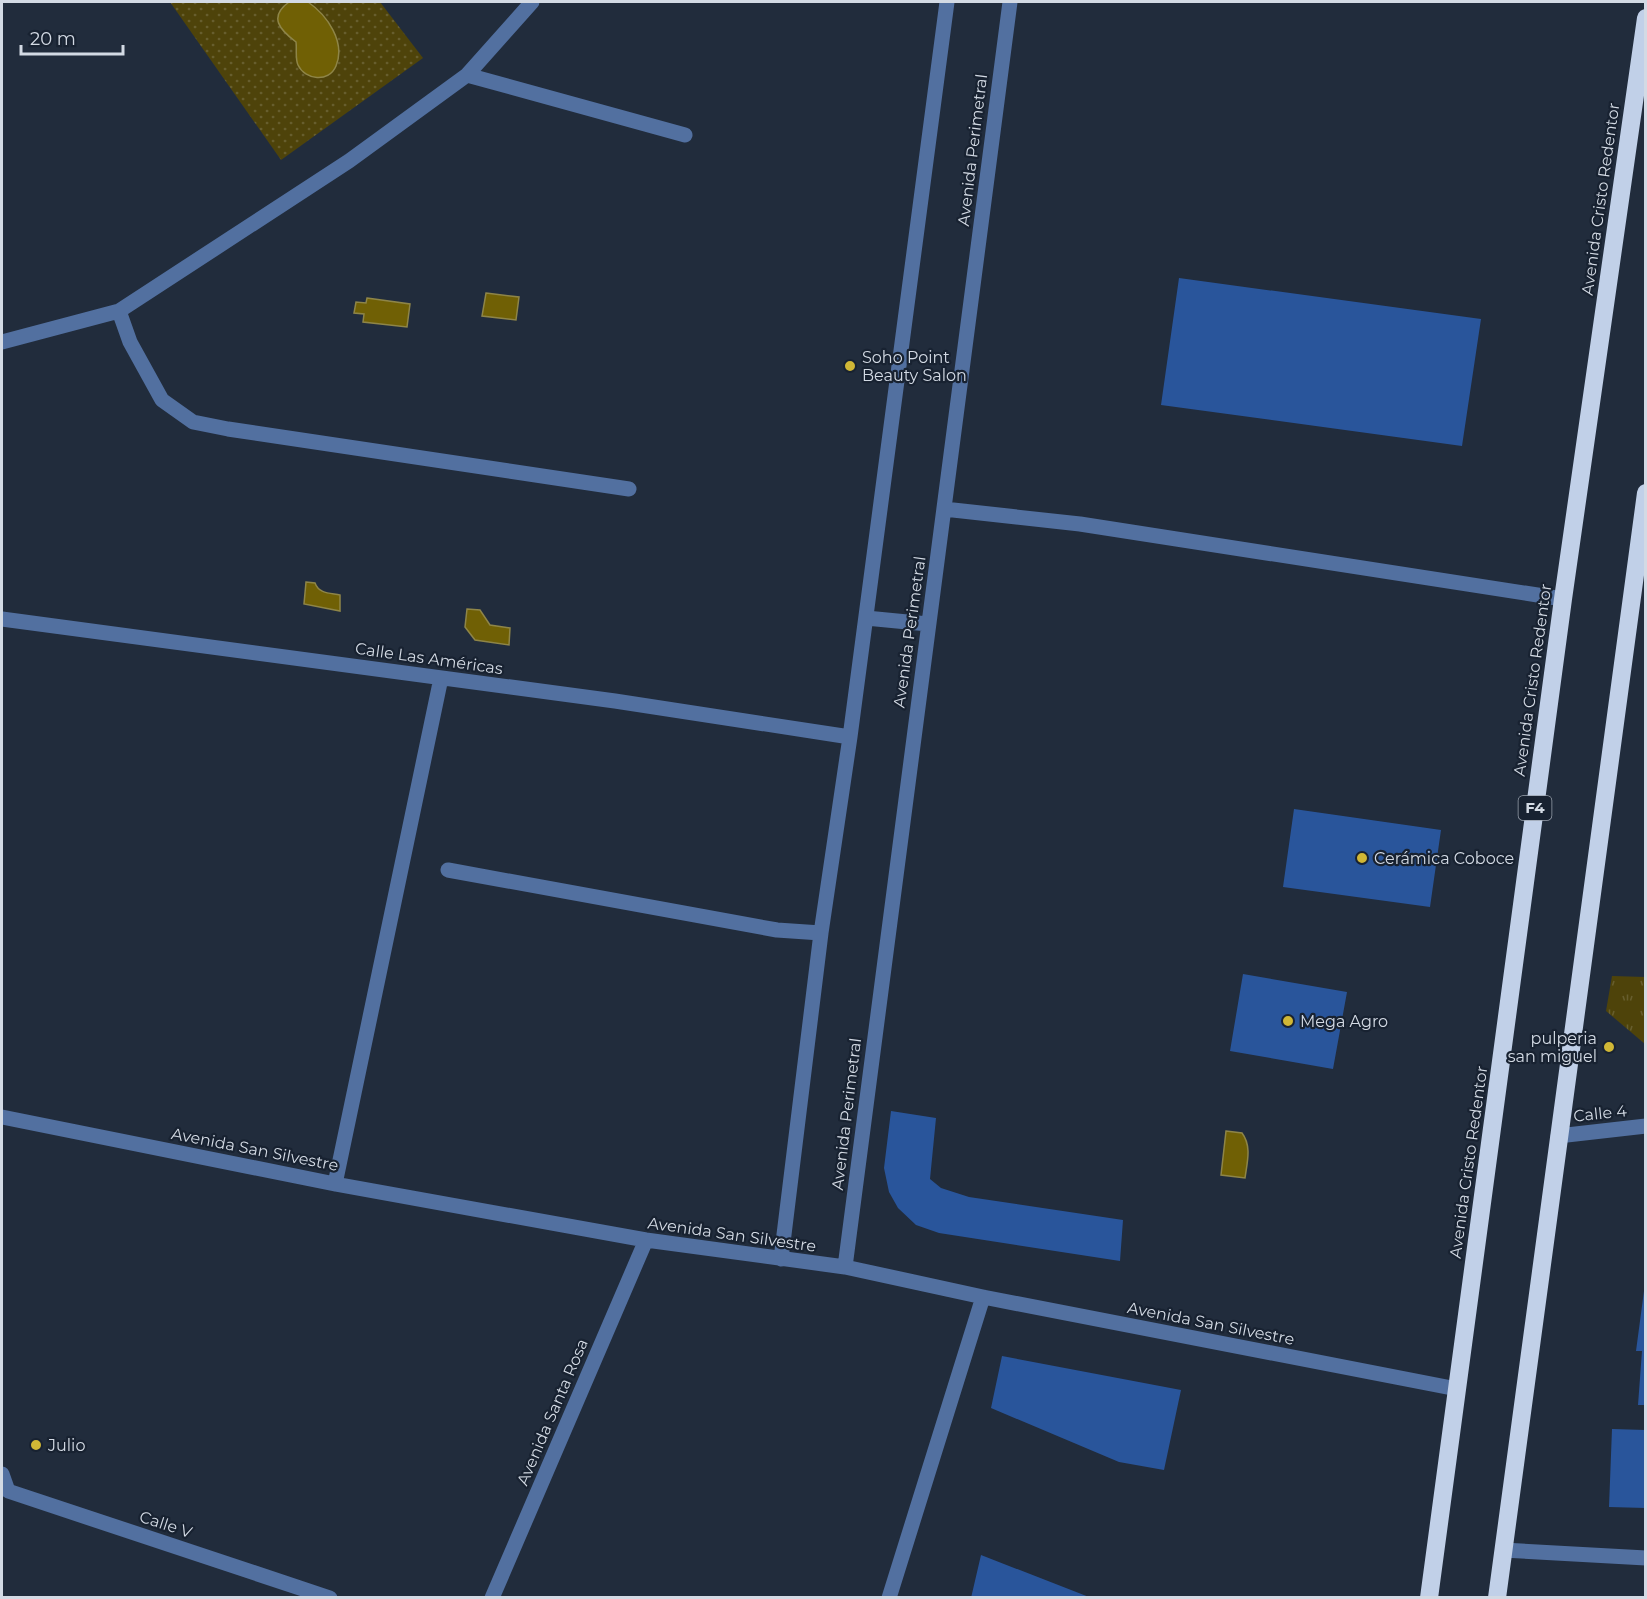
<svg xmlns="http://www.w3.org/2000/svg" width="1647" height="1599" font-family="Montserrat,sans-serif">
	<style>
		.grass { fill: url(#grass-tufts) }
		.park { fill: url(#park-dots) }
		.water { fill: #706005; stroke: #8e8548; stroke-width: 1.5 }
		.building { fill: #29559b }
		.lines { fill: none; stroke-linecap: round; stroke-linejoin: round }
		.minor { stroke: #5270a0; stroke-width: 15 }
		.highway { stroke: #c1d0e8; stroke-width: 18 }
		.poi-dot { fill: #d0b736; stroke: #182231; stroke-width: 2 }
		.labels { text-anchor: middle; stroke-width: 4.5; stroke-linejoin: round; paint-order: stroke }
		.shield { fill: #182231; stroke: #9ba3ae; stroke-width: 1.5 }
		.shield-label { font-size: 15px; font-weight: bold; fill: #d3dae4 }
		.street-label { font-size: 16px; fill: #d3dae4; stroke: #182231 }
		.poi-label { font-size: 16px; fill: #d3dae4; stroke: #182231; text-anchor: start }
	</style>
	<defs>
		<pattern id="grass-tufts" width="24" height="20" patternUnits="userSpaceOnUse" patternTransform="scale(1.5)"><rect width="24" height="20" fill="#4e430a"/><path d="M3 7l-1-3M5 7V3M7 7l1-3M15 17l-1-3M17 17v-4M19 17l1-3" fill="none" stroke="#675e2e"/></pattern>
		<pattern id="park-dots" width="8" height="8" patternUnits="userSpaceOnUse" patternTransform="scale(1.5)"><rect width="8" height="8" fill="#4e430a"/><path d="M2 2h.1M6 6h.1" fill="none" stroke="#675e2e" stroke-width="1.8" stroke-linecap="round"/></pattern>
	</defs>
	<rect width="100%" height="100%" fill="#212c3c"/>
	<path class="grass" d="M 1612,976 L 1645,977 L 1645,1044 L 1606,1011 Z"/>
	<path class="park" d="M 170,2 L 380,2 L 423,58 L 281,160 Z"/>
	<path class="water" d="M 289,2 L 308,2 C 327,15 346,42 336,66 C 329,83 305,80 298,65 C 295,59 297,49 296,42 C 280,30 268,17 289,2 Z
		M 486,293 L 519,297 L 516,320 L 482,316 Z
		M 367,298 L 410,304 L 407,327 L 363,322 L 364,314 L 354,313 L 356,302 L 366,303 Z
		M 306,582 L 315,583 C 319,594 330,593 340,595 L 340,611 L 304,604 Z
		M 467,609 L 480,610 L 490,625 L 510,628 L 509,645 L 475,640 L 465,627 Z
		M 1226,1131 L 1242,1133 C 1252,1146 1247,1163 1245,1178 L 1221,1175 Z"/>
	<path class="building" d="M 1179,278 L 1481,319 L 1462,446 L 1161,405 Z
		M 1294,809 L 1441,830 L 1430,907 L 1283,887 Z
		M 1243,974 L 1347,992 L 1333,1069 L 1230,1051 Z
		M 891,1111 L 936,1118 L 930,1179 L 941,1188 L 969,1197 L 1123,1220 L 1120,1261 L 939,1233 L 916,1225 L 898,1208 L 889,1192 L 884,1168 Z
		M 1644,1291 L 1646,1405 L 1638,1405 L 1642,1351 L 1636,1351 Z
		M 1002,1356 L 1181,1390 L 1164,1470 L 1119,1462 L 991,1408 Z
		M 1612,1429 L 1646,1430 L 1646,1508 L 1609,1507 Z
		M 981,1555 L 1089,1597 L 1089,1598 L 971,1598 Z"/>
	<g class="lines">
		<path class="minor" d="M 467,75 L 685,135
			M 119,311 L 130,342 L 162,400 L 193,422 L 228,429 L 629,489
			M 2,342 L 119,311 L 349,161 L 467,75 L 532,2
			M 944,509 L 1080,524 L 1563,599
			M 866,618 L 928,624
			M 2,619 L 615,701 L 850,737
			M 448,870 L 777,930 L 821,933
			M 2,1117 L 335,1184 L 646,1240 L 845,1267 L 983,1297 L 1457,1389
			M 1558,1136 L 1646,1126
			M 335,1184 L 441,678
			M 781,1259 L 821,933 L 850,737 L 947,2
			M 845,1267 L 1010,2
			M 2,1474 L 8,1491 L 330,1598
			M 1503,1550 L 1646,1558
			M 492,1598 L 646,1240
			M 889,1598 L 983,1297"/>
		<path class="highway" d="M 1429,1598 L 1563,599 L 1646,18
			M 1497,1598 L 1646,493"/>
	</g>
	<g class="poi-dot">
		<circle cx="850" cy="366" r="6"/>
		<circle cx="1362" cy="858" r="6"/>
		<circle cx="1288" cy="1021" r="6"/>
		<circle cx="1609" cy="1047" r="6"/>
		<circle cx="36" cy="1445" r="6"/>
	</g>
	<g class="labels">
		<rect class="shield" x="1518.5" y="796" width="33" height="24" rx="4.5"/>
		<g class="shield-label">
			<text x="1535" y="813">F4</text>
		</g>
		<g class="street-label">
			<text transform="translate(972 150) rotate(-83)" y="6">Avenida Perimetral</text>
			<text transform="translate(1600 199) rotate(-82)" y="6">Avenida Cristo Redentor</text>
			<text transform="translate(909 632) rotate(-82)" y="6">Avenida Perimetral</text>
			<text transform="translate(429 658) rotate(8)" y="6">Calle Las Américas</text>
			<text transform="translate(1532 680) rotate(-82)" y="6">Avenida Cristo Redentor</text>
			<text transform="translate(1600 1113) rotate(-6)" y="6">Calle 4</text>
			<text transform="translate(846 1114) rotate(-83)" y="6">Avenida Perimetral</text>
			<text transform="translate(255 1149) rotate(11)" y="6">Avenida San Silvestre</text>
			<text transform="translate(1468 1162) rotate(-82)" y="6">Avenida Cristo Redentor</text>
			<text transform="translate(732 1234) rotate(8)" y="6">Avenida San Silvestre</text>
			<text transform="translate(1211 1323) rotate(11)" y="6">Avenida San Silvestre</text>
			<text transform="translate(552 1412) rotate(-67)" y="6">Avenida Santa Rosa</text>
			<text transform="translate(166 1524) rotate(18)" y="6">Calle V</text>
		</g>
		<g class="poi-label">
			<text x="862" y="363">Soho Point<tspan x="862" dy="18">Beauty Salon</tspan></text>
			<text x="1374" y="864">Cerámica Coboce</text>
			<text x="1300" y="1027">Mega Agro</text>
			<text x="1597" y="1044" text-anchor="end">pulperia<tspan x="1597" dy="18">san miguel</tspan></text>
			<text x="48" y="1451">Julio</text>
		</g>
	</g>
	<rect width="1647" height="1599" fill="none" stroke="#d3dae4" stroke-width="6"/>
	<path d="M21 45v9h102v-9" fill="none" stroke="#d3dae4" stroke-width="3"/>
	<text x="30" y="45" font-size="18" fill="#d3dae4" stroke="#182231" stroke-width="4.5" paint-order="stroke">20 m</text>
</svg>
